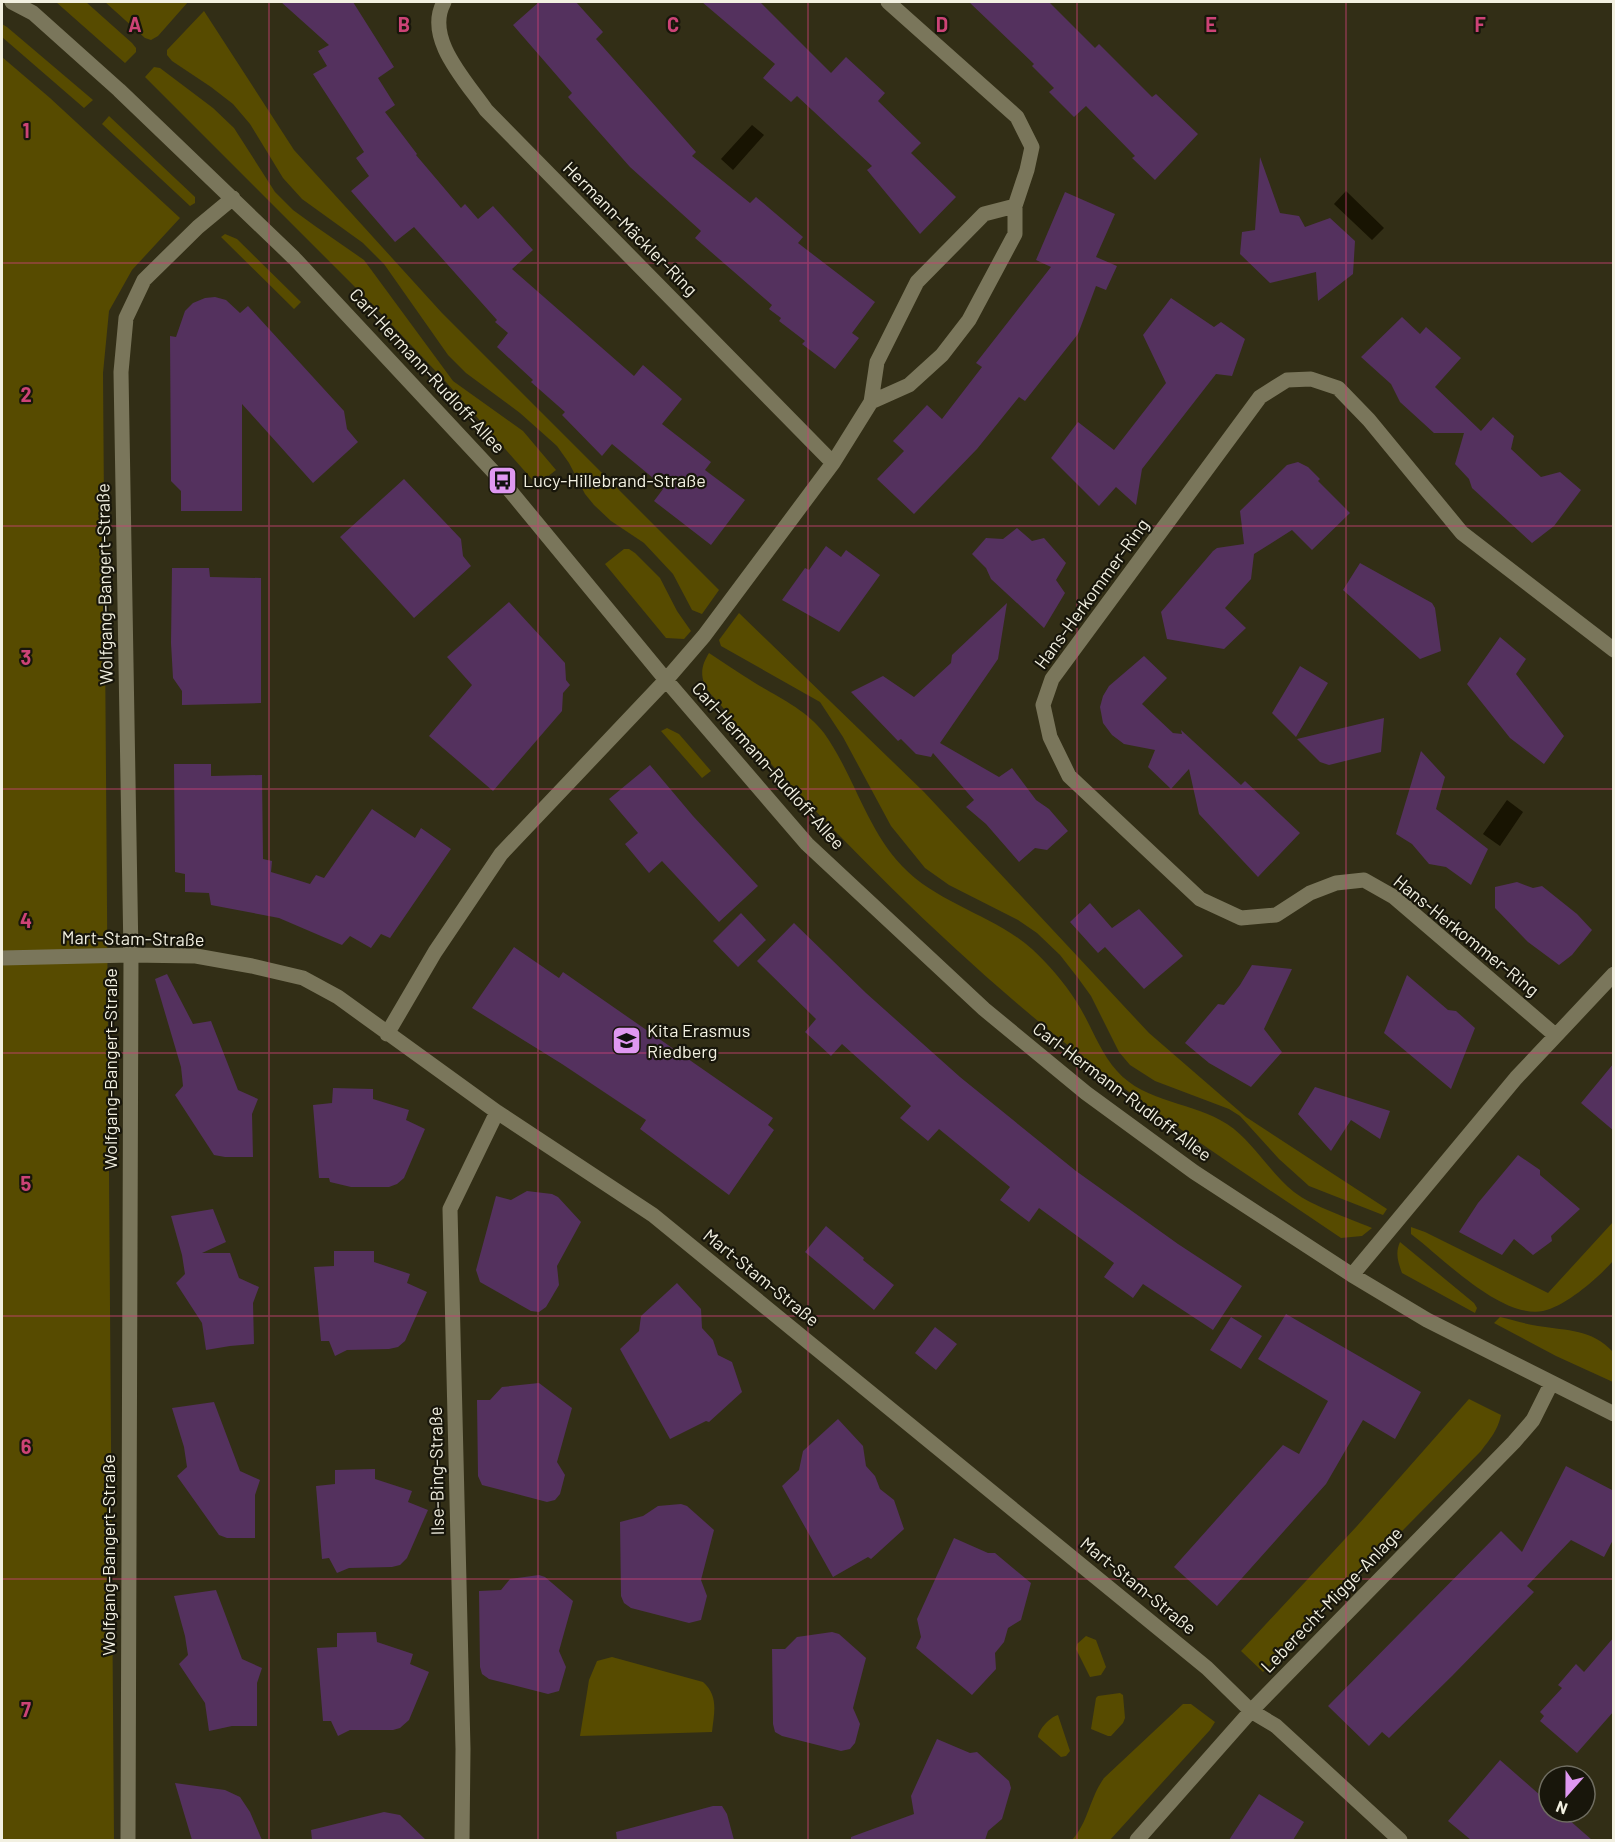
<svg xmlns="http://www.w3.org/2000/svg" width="1615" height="1842" font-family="Barlow,sans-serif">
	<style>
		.green { fill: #574b00 }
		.water { fill: #181402 }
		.building { fill: #54315e }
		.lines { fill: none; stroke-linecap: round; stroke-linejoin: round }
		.minor { stroke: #7a765b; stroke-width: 15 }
		.grid { fill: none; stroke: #cc4376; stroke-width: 1.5; stroke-opacity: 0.55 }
		.labels { text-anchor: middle; stroke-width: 4.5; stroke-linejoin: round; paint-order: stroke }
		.street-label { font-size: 18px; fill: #f2f0e1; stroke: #18160b }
		.poi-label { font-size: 18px; fill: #f2f0e1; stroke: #18160b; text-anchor: start }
		.grid-label { font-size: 20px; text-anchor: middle; font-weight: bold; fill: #cc4376; stroke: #18160b; stroke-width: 4.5; stroke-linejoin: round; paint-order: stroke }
	</style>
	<rect width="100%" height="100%" fill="#322e16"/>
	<path class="green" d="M 56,2 L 86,2 L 132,43 L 136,48 L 136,52 L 125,63 Z
		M 105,2 L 188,2 L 158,36 L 151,40 L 145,38 Z
		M 204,11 L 294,150 L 442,313 L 719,590 L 702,614 L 692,610 L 673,574 L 644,543 L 611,521 L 594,505 L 585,494 L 569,463 L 557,446 L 520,413 L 466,373 L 448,355 L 384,264 L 363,243 L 302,199 L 283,178 L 250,124 L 233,104 L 211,87 L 172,61 L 167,55 L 167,50 Z
		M 2,24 L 7,27 L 93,100 L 84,108 L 2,37 Z
		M 2,57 L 50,98 L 180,218 L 132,270 L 109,311 L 103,373 L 114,1840 L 2,1840 Z
		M 154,67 L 160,68 L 213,108 L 234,128 L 275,192 L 293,210 L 315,226 L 364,260 L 453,381 L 523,431 L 556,470 L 537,485 L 446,382 L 374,306 L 145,77 Z
		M 109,116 L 195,197 L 195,203 L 190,206 L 102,124 Z
		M 225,234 L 237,239 L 301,302 L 294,309 L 221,237 Z
		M 624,549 L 629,549 L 635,553 L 660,578 L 677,611 L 691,631 L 684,639 L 666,638 L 605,564 Z
		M 739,613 L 924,792 L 1149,1033 L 1246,1117 L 1387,1209 L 1383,1215 L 1309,1186 L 1279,1159 L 1240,1116 L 1229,1109 L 1155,1081 L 1130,1065 L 1119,1052 L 1091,996 L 1078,978 L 1060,955 L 1037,933 L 1018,920 L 949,885 L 925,868 L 891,826 L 843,737 L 820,702 L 721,646 L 719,640 Z
		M 709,653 C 724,663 739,673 755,683 C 778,697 807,710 824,733 C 854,775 866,828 902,866 C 938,904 994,915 1032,949 C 1048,964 1064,982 1076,1001 C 1091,1024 1099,1051 1117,1071 C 1145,1103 1194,1102 1227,1124 C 1253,1141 1269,1172 1294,1192 C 1312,1206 1349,1218 1372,1228 L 1362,1236 L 1341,1238 C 1264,1186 1187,1136 1113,1080 C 989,988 879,879 773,766 C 755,746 737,726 720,704 C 715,698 706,691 704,683 C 700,671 703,663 709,653 Z
		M 667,728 L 679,734 L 711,771 L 702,778 L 661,731 Z
		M 1613,1222 L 1613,1261 C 1598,1278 1566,1306 1543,1311 C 1501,1319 1443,1258 1411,1234 L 1411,1227 L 1425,1232 L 1548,1293 Z
		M 1400,1242 L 1474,1303 L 1477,1308 L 1475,1313 L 1402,1273 C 1398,1262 1395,1253 1400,1242 Z
		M 1500,1317 C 1513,1320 1525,1324 1538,1326 C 1568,1331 1592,1329 1613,1352 L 1613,1382 L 1556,1356 L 1494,1323 Z
		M 1469,1399 L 1501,1415 C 1498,1430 1490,1439 1481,1451 L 1263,1672 L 1241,1651 L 1357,1526 Z
		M 1086,1636 L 1096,1640 L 1106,1667 L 1101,1675 L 1090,1677 L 1076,1649 L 1077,1644 Z
		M 612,1657 L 703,1682 C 719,1696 714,1713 712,1732 L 580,1736 L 589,1680 L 597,1661 Z
		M 1120,1693 L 1123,1695 L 1125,1718 L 1123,1723 L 1111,1736 L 1108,1736 L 1091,1729 L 1096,1698 L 1098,1696 Z
		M 1183,1704 L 1191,1704 L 1215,1722 L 1210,1730 L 1110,1840 L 1072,1840 C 1088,1823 1090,1797 1104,1778 Z
		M 1058,1715 L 1070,1751 L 1066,1756 L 1061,1757 L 1038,1737 C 1039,1729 1050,1717 1058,1715 Z"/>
	<path class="water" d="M 752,125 L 764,135 L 733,170 L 721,159 Z
		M 1346,191 L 1384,228 L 1372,240 L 1334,204 Z
		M 1507,800 L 1523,812 L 1500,846 L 1483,834 Z"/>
	<path class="building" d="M 281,2 L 353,2 L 394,67 L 378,78 L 395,105 L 385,112 L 417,154 L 416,155 L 461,208 L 465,204 L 478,219 L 493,206 L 533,250 L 512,269 L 634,376 L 643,365 L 682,399 L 662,424 L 711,462 L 705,470 L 745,500 L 711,545 L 654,501 L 663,489 L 651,480 L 653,478 L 612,444 L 602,456 L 562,415 L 565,412 L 531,382 L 533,380 L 497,347 L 508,333 L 495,322 L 497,320 L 414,227 L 395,242 L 351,191 L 369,176 L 356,158 L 364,152 L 313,74 L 327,66 L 318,51 L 329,45 Z
		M 539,2 L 576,2 L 603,32 L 596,39 L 696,152 L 692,156 L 750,203 L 756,197 L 803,237 L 798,243 L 875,302 L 852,333 L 859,338 L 835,369 L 802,344 L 805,341 L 779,321 L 781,318 L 769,309 L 772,305 L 695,238 L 701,231 L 630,167 L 568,97 L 572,93 L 513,25 Z
		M 702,2 L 760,2 L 831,73 L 846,57 L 885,93 L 878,101 L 921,143 L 911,153 L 956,197 L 920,234 L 867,170 L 872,166 L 797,96 L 791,102 L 763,78 L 775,64 Z
		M 969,2 L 1049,2 L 1095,48 L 1099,44 L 1152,97 L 1156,94 L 1198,134 L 1155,180 L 1132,158 L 1135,156 L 1086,106 L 1074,117 L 1049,92 L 1054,88 L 1032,66 L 1034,64 Z
		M 1260,157 L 1280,213 L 1299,216 L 1305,227 L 1330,218 L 1355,241 L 1353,274 L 1318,301 L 1316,272 L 1270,283 L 1240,254 L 1242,232 L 1255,230 Z
		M 1065,192 L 1115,214 L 1096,257 L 1117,266 L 1106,290 L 1096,286 L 1078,334 L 1025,401 L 1019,397 L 977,449 L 914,514 L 877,479 L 904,451 L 893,441 L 927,405 L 942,419 L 982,367 L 976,363 L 1051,267 L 1036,260 Z
		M 215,297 L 226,300 L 240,313 L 248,306 L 344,411 L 347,429 L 358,442 L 313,483 L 242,404 L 242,511 L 181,511 L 181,491 L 171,481 L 170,336 L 176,337 L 185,311 L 193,303 L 205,298 Z
		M 1171,298 L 1214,327 L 1221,322 L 1245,339 L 1232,376 L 1216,374 L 1142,469 L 1136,505 L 1116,487 L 1099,506 L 1051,458 L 1078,422 L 1114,450 L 1166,383 L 1143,335 Z
		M 1402,317 L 1420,334 L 1426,327 L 1461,358 L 1435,387 L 1481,431 L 1493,417 L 1514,436 L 1511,449 L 1541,477 L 1560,472 L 1581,490 L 1554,526 L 1532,543 L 1472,488 L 1469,479 L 1455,464 L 1464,433 L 1434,433 L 1400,402 L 1391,384 L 1361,357 Z
		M 1298,462 L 1308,467 L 1320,479 L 1318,481 L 1350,513 L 1312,550 L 1292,530 L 1254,554 L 1251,579 L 1225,608 L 1246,628 L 1224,649 L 1167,639 L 1161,612 L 1213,551 L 1217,548 L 1244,544 L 1240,511 L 1287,465 Z
		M 404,479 L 461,539 L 463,556 L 471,566 L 414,618 L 340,537 Z
		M 1017,528 L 1032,541 L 1044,538 L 1066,563 L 1056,580 L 1065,593 L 1044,628 L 991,579 L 986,568 L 972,554 L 986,538 L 1003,539 Z
		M 826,546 L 841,557 L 846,550 L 880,575 L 839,632 L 782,600 L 805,568 L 809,570 Z
		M 1360,563 L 1432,603 L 1435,608 L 1441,651 L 1420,659 L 1343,590 Z
		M 172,568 L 209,568 L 210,577 L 261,578 L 261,703 L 182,705 L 182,691 L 173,678 L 171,643 Z
		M 509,602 L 565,663 L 566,680 L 570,685 L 563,693 L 562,711 L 493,791 L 429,736 L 472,685 L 447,657 Z
		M 1007,603 L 998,659 L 940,743 L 999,777 L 1012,768 L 1036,800 L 1049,809 L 1068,831 L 1047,850 L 1035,848 L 1019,862 L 986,824 L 966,807 L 974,800 L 933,753 L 931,757 L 916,754 L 901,739 L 898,741 L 851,692 L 883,676 L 914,697 L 951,663 L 952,655 Z
		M 1500,637 L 1526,659 L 1516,674 L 1564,736 L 1544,764 L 1510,738 L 1467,684 Z
		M 1144,656 L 1167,678 L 1142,704 L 1173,733 L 1182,734 L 1181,730 L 1241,785 L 1245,781 L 1300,833 L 1258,877 L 1199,814 L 1189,769 L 1171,789 L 1148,767 L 1155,750 L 1124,744 L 1112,735 L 1103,723 L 1100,707 L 1103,696 L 1109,686 Z
		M 1300,666 L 1328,683 L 1296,737 L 1272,713 Z
		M 1384,718 L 1381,752 L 1329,765 L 1320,762 L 1297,739 Z
		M 1421,751 L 1445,777 L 1436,809 L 1488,849 L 1471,885 L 1446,867 L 1429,864 L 1412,844 L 1396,834 Z
		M 174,764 L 211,764 L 211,776 L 262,775 L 263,859 L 272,861 L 271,872 L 291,878 L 310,884 L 316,875 L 324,878 L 372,809 L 415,838 L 421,828 L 451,849 L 390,938 L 381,934 L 371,948 L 350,936 L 342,945 L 279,918 L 211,905 L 209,893 L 185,892 L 185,874 L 175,872 Z
		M 650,765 L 693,816 L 758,886 L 719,922 L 662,861 L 649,873 L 625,844 L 638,833 L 609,799 Z
		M 1517,882 L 1533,888 L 1542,886 L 1577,914 L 1592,930 L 1572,955 L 1559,965 L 1528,942 L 1495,908 L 1495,887 Z
		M 1090,903 L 1112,928 L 1139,909 L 1183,956 L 1144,989 L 1105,947 L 1098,953 L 1070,922 Z
		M 741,913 L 766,940 L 738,967 L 713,941 Z
		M 794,923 L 866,993 L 960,1077 L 1076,1171 L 1178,1244 L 1242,1286 L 1213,1330 L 1143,1284 L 1133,1298 L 1104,1277 L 1114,1263 L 1039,1208 L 1029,1222 L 1000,1200 L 1010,1187 L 939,1129 L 928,1141 L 900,1118 L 911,1106 L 842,1044 L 831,1056 L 805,1032 L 816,1019 L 757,961 Z
		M 514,947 L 559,978 L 563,972 L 773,1118 L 768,1125 L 774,1130 L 729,1195 L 640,1129 L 646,1120 L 562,1064 L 472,1008 Z
		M 1252,965 L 1292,969 L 1264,1029 L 1282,1052 L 1251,1087 L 1209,1063 L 1185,1043 L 1218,1004 L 1224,1005 L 1240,985 Z
		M 167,974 L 193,1024 L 211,1021 L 238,1090 L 258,1099 L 252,1114 L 253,1157 L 225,1157 L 214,1155 L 175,1095 L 183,1086 L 181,1067 L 155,979 Z
		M 1407,975 L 1448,1010 L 1456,1011 L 1475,1028 L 1451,1089 L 1384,1033 Z
		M 1614,1063 L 1614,1131 L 1581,1103 Z
		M 1315,1087 L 1390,1111 L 1380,1139 L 1351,1120 L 1331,1151 L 1298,1114 Z
		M 333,1088 L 373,1089 L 373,1099 L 409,1110 L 406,1120 L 425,1129 L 404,1178 L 397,1184 L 389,1187 L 351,1187 L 330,1182 L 329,1178 L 319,1178 L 313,1105 L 332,1103 Z
		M 1518,1155 L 1540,1170 L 1540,1175 L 1580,1209 L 1551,1236 L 1552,1241 L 1533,1255 L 1514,1239 L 1502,1255 L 1459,1232 L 1478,1203 Z
		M 527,1191 L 552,1194 L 558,1197 L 581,1222 L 557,1266 L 559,1285 L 546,1307 L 539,1312 L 531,1311 L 480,1282 L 476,1270 L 496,1196 L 511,1200 Z
		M 213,1209 L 226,1242 L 202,1253 L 230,1253 L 239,1278 L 259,1287 L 253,1303 L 254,1344 L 230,1346 L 206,1350 L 202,1323 L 176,1283 L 185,1274 L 182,1255 L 171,1216 Z
		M 826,1226 L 864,1258 L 863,1260 L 894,1285 L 874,1310 L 805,1252 Z
		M 334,1251 L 374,1251 L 374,1262 L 410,1274 L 407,1283 L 427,1292 L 405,1341 L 398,1347 L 389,1349 L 347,1350 L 335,1356 L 329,1341 L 321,1341 L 314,1267 L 334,1266 Z
		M 677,1283 L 701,1309 L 702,1328 L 713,1340 L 718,1355 L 732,1362 L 742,1392 L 709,1422 L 706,1421 L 670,1439 L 620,1349 L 639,1331 L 641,1316 Z
		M 1286,1314 L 1421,1392 L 1395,1439 L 1363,1420 L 1326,1484 L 1217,1606 L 1174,1567 L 1283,1445 L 1299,1454 L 1328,1401 L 1258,1359 Z
		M 1231,1317 L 1262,1336 L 1241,1369 L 1210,1350 Z
		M 935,1327 L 957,1344 L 936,1370 L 915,1353 Z
		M 539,1383 L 572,1408 L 557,1462 L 565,1475 L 560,1494 L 555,1500 L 547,1502 L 482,1485 L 478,1476 L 477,1400 L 490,1400 L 502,1387 Z
		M 214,1402 L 240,1471 L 260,1480 L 255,1495 L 255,1538 L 227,1538 L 219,1535 L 177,1476 L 187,1467 L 184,1447 L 172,1408 Z
		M 838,1419 L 863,1446 L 866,1466 L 875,1476 L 880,1489 L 894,1500 L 904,1529 L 871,1559 L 868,1557 L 833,1577 L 782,1486 L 799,1470 L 803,1451 Z
		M 1566,1466 L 1614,1491 L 1614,1538 L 1604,1557 L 1571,1540 L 1527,1586 L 1534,1592 L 1452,1676 L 1389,1738 L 1382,1732 L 1369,1746 L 1328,1706 L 1501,1531 L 1522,1552 Z
		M 375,1469 L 375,1479 L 412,1491 L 408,1502 L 428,1510 L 407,1558 L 400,1565 L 392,1567 L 349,1568 L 337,1573 L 329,1558 L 322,1559 L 316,1486 L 335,1484 L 335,1470 Z
		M 681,1504 L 687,1506 L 714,1530 L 701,1580 L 707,1596 L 701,1620 L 689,1623 L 631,1608 L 624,1603 L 621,1596 L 620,1522 L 643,1516 L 658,1506 Z
		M 954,1538 L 988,1553 L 995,1553 L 1031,1583 L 1021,1620 L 1008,1628 L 1004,1642 L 995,1653 L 996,1669 L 972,1695 L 916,1648 L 921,1637 L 917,1619 Z
		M 539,1575 L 545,1577 L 573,1601 L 559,1651 L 566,1667 L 559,1691 L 548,1694 L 489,1679 L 482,1674 L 480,1667 L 479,1591 L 501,1590 L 510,1579 Z
		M 216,1590 L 242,1659 L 262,1668 L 257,1683 L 257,1726 L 232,1726 L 209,1731 L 205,1703 L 179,1664 L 188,1655 L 185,1636 L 174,1596 Z
		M 376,1632 L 377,1642 L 413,1654 L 410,1664 L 429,1672 L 409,1720 L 400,1728 L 393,1730 L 350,1730 L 338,1736 L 331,1721 L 323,1721 L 317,1648 L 337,1647 L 337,1633 Z
		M 832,1632 L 839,1634 L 866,1658 L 853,1708 L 860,1724 L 855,1743 L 850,1749 L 841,1751 L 782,1736 L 775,1732 L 773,1724 L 772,1649 L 785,1649 L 797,1637 Z
		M 1614,1637 L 1614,1711 L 1577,1753 L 1540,1721 L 1544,1716 L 1540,1712 L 1562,1688 L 1558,1685 L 1576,1664 L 1584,1672 Z
		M 937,1739 L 970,1753 L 977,1752 L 1009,1781 L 1011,1788 L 1002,1819 L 988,1831 L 985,1840 L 851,1840 L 851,1837 L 914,1814 L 911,1796 Z
		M 1500,1760 L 1549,1803 L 1549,1812 L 1560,1812 L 1592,1840 L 1471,1840 L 1448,1821 Z
		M 175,1783 L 225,1790 L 240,1797 L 250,1812 L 262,1840 L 192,1840 Z
		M 1259,1794 L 1304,1822 L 1293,1840 L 1229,1840 Z
		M 713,1806 L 722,1806 L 727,1814 L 734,1840 L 617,1840 L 616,1832 Z
		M 384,1812 L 400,1815 L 426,1840 L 312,1840 L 311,1830 Z"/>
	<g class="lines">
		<path class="minor" d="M 12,2 L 33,13 L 119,90 L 294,258 L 502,481 L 666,680 L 807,844 L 984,1009 L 1086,1093 L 1194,1172 L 1352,1275 L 1427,1320 L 1614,1414
			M 444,2 C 424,38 466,81 486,110 L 833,463
			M 871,402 L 909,385 L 942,355 L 969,320 L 1015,234 L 1015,206 L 1027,170 L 1032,147 L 1017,117 L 888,2
			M 2,958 L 131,955 L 196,956 L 252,966 L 303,978 L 338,997 L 497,1112 L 653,1215 L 1207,1668 L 1251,1711 L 1276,1726 L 1400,1840
			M 387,1034 L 435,952 L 501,854 L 666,680 L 704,636 L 833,463 L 871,402 L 877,362 L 917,282 L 984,214 L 1015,206
			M 1555,1035 L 1394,897 L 1364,880 L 1336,883 L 1310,893 L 1276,915 L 1241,918 L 1200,899 L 1069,776 L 1050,737 L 1043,705 L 1052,679 L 1260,397 L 1287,380 L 1311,379 L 1338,388 L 1369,420 L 1462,533 L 1614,650
			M 1352,1275 L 1516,1078 L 1614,974
			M 128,1840 L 131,955 L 121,372 L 126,318 L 144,280 L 198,227 L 233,198
			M 462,1840 L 463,1749 L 450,1209 L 497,1112
			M 1137,1840 L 1251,1711 L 1514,1442 L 1533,1420 L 1551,1384"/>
	</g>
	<path class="grid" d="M 269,2 L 269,1840M 538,2 L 538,1840M 808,2 L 808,1840M 1077,2 L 1077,1840M 1346,2 L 1346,1840M 2,263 L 1614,263M 2,526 L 1614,526M 2,789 L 1614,789M 2,1053 L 1614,1053M 2,1316 L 1614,1316M 2,1579 L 1614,1579"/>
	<defs>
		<symbol id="bus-square" viewBox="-11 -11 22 22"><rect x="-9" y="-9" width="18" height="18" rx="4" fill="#df98f1" stroke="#18160b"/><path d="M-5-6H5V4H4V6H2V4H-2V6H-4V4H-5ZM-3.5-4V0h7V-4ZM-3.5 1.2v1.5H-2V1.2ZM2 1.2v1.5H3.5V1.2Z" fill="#111"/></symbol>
		<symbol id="school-square" viewBox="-11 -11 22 22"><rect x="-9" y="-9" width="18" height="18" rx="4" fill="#df98f1" stroke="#18160b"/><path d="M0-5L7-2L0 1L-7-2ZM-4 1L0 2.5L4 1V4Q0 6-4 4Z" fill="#111"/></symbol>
	</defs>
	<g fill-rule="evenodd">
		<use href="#bus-square" x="486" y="464" width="33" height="33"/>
		<use href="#school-square" x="610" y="1024" width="33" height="33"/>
	</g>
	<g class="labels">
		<g class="street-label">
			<text transform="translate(630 229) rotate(45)" y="6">Hermann-Mäckler-Ring</text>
			<text transform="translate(427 371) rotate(47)" y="6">Carl-Hermann-Rudloff-Allee</text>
			<text transform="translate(105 584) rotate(-91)" y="6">Wolfgang-Bangert-Straße</text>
			<text transform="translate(1092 594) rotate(-54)" y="6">Hans-Herkommer-Ring</text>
			<text transform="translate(768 766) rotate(48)" y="6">Carl-Hermann-Rudloff-Allee</text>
			<text transform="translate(1466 936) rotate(39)" y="6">Hans-Herkommer-Ring</text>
			<text transform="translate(133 939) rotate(1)" y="6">Mart-Stam-Straße</text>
			<text transform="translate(111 1069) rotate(-90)" y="6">Wolfgang-Bangert-Straße</text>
			<text transform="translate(1122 1092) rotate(37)" y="6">Carl-Hermann-Rudloff-Allee</text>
			<text transform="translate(761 1278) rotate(39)" y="6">Mart-Stam-Straße</text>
			<text transform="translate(437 1471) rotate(-91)" y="6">Ilse-Bing-Straße</text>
			<text transform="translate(109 1555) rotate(-90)" y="6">Wolfgang-Bangert-Straße</text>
			<text transform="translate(1138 1586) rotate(39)" y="6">Mart-Stam-Straße</text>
			<text transform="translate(1332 1600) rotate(-46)" y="6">Leberecht-Migge-Anlage</text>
		</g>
		<g class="poi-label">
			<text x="523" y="487">Lucy-Hillebrand-Straße</text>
			<text x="647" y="1037">Kita Erasmus<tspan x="647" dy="21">Riedberg</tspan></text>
		</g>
	</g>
	<g class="grid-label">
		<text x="135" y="32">A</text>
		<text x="404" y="32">B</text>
		<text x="673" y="32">C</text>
		<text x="942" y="32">D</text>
		<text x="1211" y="32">E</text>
		<text x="1480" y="32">F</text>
		<text x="26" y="138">1</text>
		<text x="26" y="402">2</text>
		<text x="26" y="665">3</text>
		<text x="26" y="928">4</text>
		<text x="26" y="1191">5</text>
		<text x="26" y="1454">6</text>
		<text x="26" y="1717">7</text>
	</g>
	<rect width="1615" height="1842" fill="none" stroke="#f2f0e1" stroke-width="6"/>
	<g transform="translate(1567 1794) rotate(201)"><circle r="28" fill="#18160b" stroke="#6f6d61" stroke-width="1.5"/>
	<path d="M0-4.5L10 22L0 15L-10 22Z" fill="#df98f1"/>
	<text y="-9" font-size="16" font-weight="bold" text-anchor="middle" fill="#f2f0e1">N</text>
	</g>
</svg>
